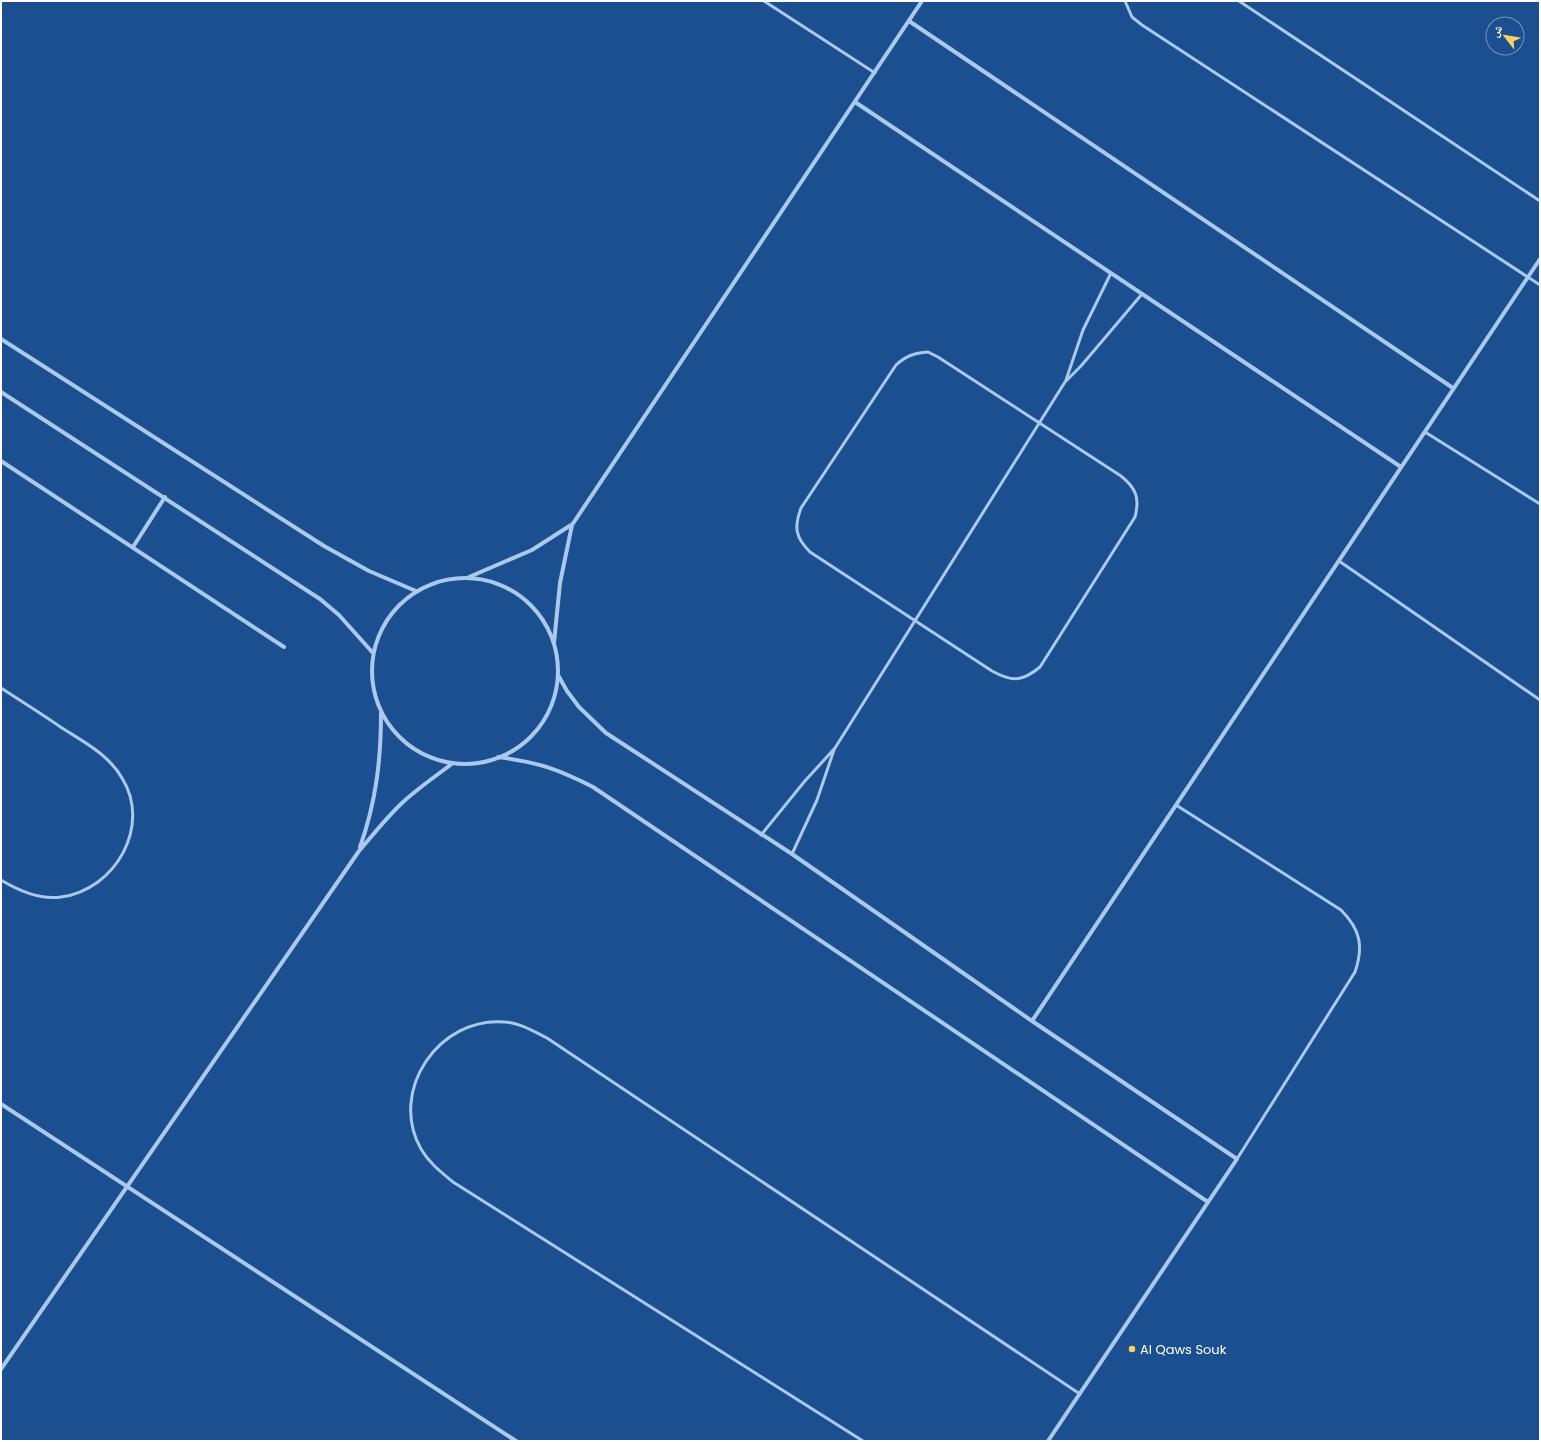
<svg xmlns="http://www.w3.org/2000/svg" width="1541" height="1442" font-family="Poppins,'Noto Naskh Arabic',sans-serif">
	<style>
		.lines { fill: none; stroke-linecap: round; stroke-linejoin: round }
		.lane { stroke: #a9c9ee; stroke-width: 3 }
		.street { stroke: #a9c9ee; stroke-width: 4 }
		.poi-dot { fill: #ffd166; stroke: #1b4f8f; stroke-width: 1.5 }
		.labels { text-anchor: middle; stroke-width: 4; stroke-linejoin: round; paint-order: stroke }
		.poi-label { font-size: 13px; fill: #fff; stroke: #1b4f8f; text-anchor: start }
	</style>
	<rect width="100%" height="100%" fill="#1b4f8f"/>
	<g class="lines">
		<path class="lane" d="M 764,1 L 875,73
			M 1125,1 L 1132,17 L 1142,25 L 1540,285
			M 1239,1 L 1540,201
			M 928,352 L 938,357 L 1121,476 C 1136,488 1140,498 1135,517 L 1040,667 C 1022,682 1012,682 992,671 L 810,552 C 795,537 794,527 801,508 L 896,365 C 906,356 914,353 928,352 Z
			M 1066,380 L 1083,330 L 1111,273
			M 1425,432 L 1540,504
			M 1339,561 L 1540,700
			M 1,688 C 21,701 42,714 62,728 C 84,742 109,755 122,778 C 152,826 115,890 61,897 C 39,900 19,891 1,880
			M 1176,805 L 1341,910 C 1360,929 1364,946 1355,972 L 1237,1159
			M 761,835 L 804,782 L 835,748 L 1065,382 L 1081,366 L 1142,294
			M 792,854 L 817,800 L 834,750
			M 863,1441 L 453,1182 C 441,1172 429,1163 421,1149 C 388,1091 439,1016 505,1022 C 520,1023 533,1031 547,1038 L 1080,1394"/>
		<path class="street" d="M 909,21 L 1453,388
			M 855,102 L 1401,467
			M 1,339 L 324,546 L 369,571 L 416,591
			M 1,392 L 320,599 L 339,615 L 373,653
			M 1,461 L 284,647
			M 133,547 L 165,497
			M 469,577 L 532,550 L 571,525
			M372 671a93 93 0 1 1 186 0a93 93 0 1 1-186 0Z
			M 554,643 L 560,583 L 572,525 L 922,1
			M 558,675 L 567,691 L 579,707 L 606,733 L 792,854 L 1032,1021 L 1237,1159 L 1048,1441
			M 498,757 C 537,762 558,769 593,787 L 1208,1202
			M 360,847 C 376,802 381,760 381,713
			M 1032,1021 L 1540,259
			M 1,1104 L 516,1441
			M 1,1369 L 359,851 C 373,835 386,818 402,803 C 418,788 436,776 453,763"/>
	</g>
	<circle class="poi-dot" cx="1132" cy="1349" r="4"/>
	<g class="labels">
		<g class="poi-label">
			<text x="1140" y="1354">Al Qaws Souk</text>
		</g>
	</g>
	<rect width="1541" height="1442" fill="none" stroke="#ffffff" stroke-width="4"/>
	<g transform="translate(1505 36) rotate(301)"><circle r="19" fill="#1b4f8f" stroke="#7695bc"/>
	<path d="M0-3L7 15L0 10L-7 15Z" fill="#ffd166"/>
	<text y="-6" font-size="11" font-weight="bold" text-anchor="middle" fill="#ffffff">ش</text>
	</g>
</svg>
